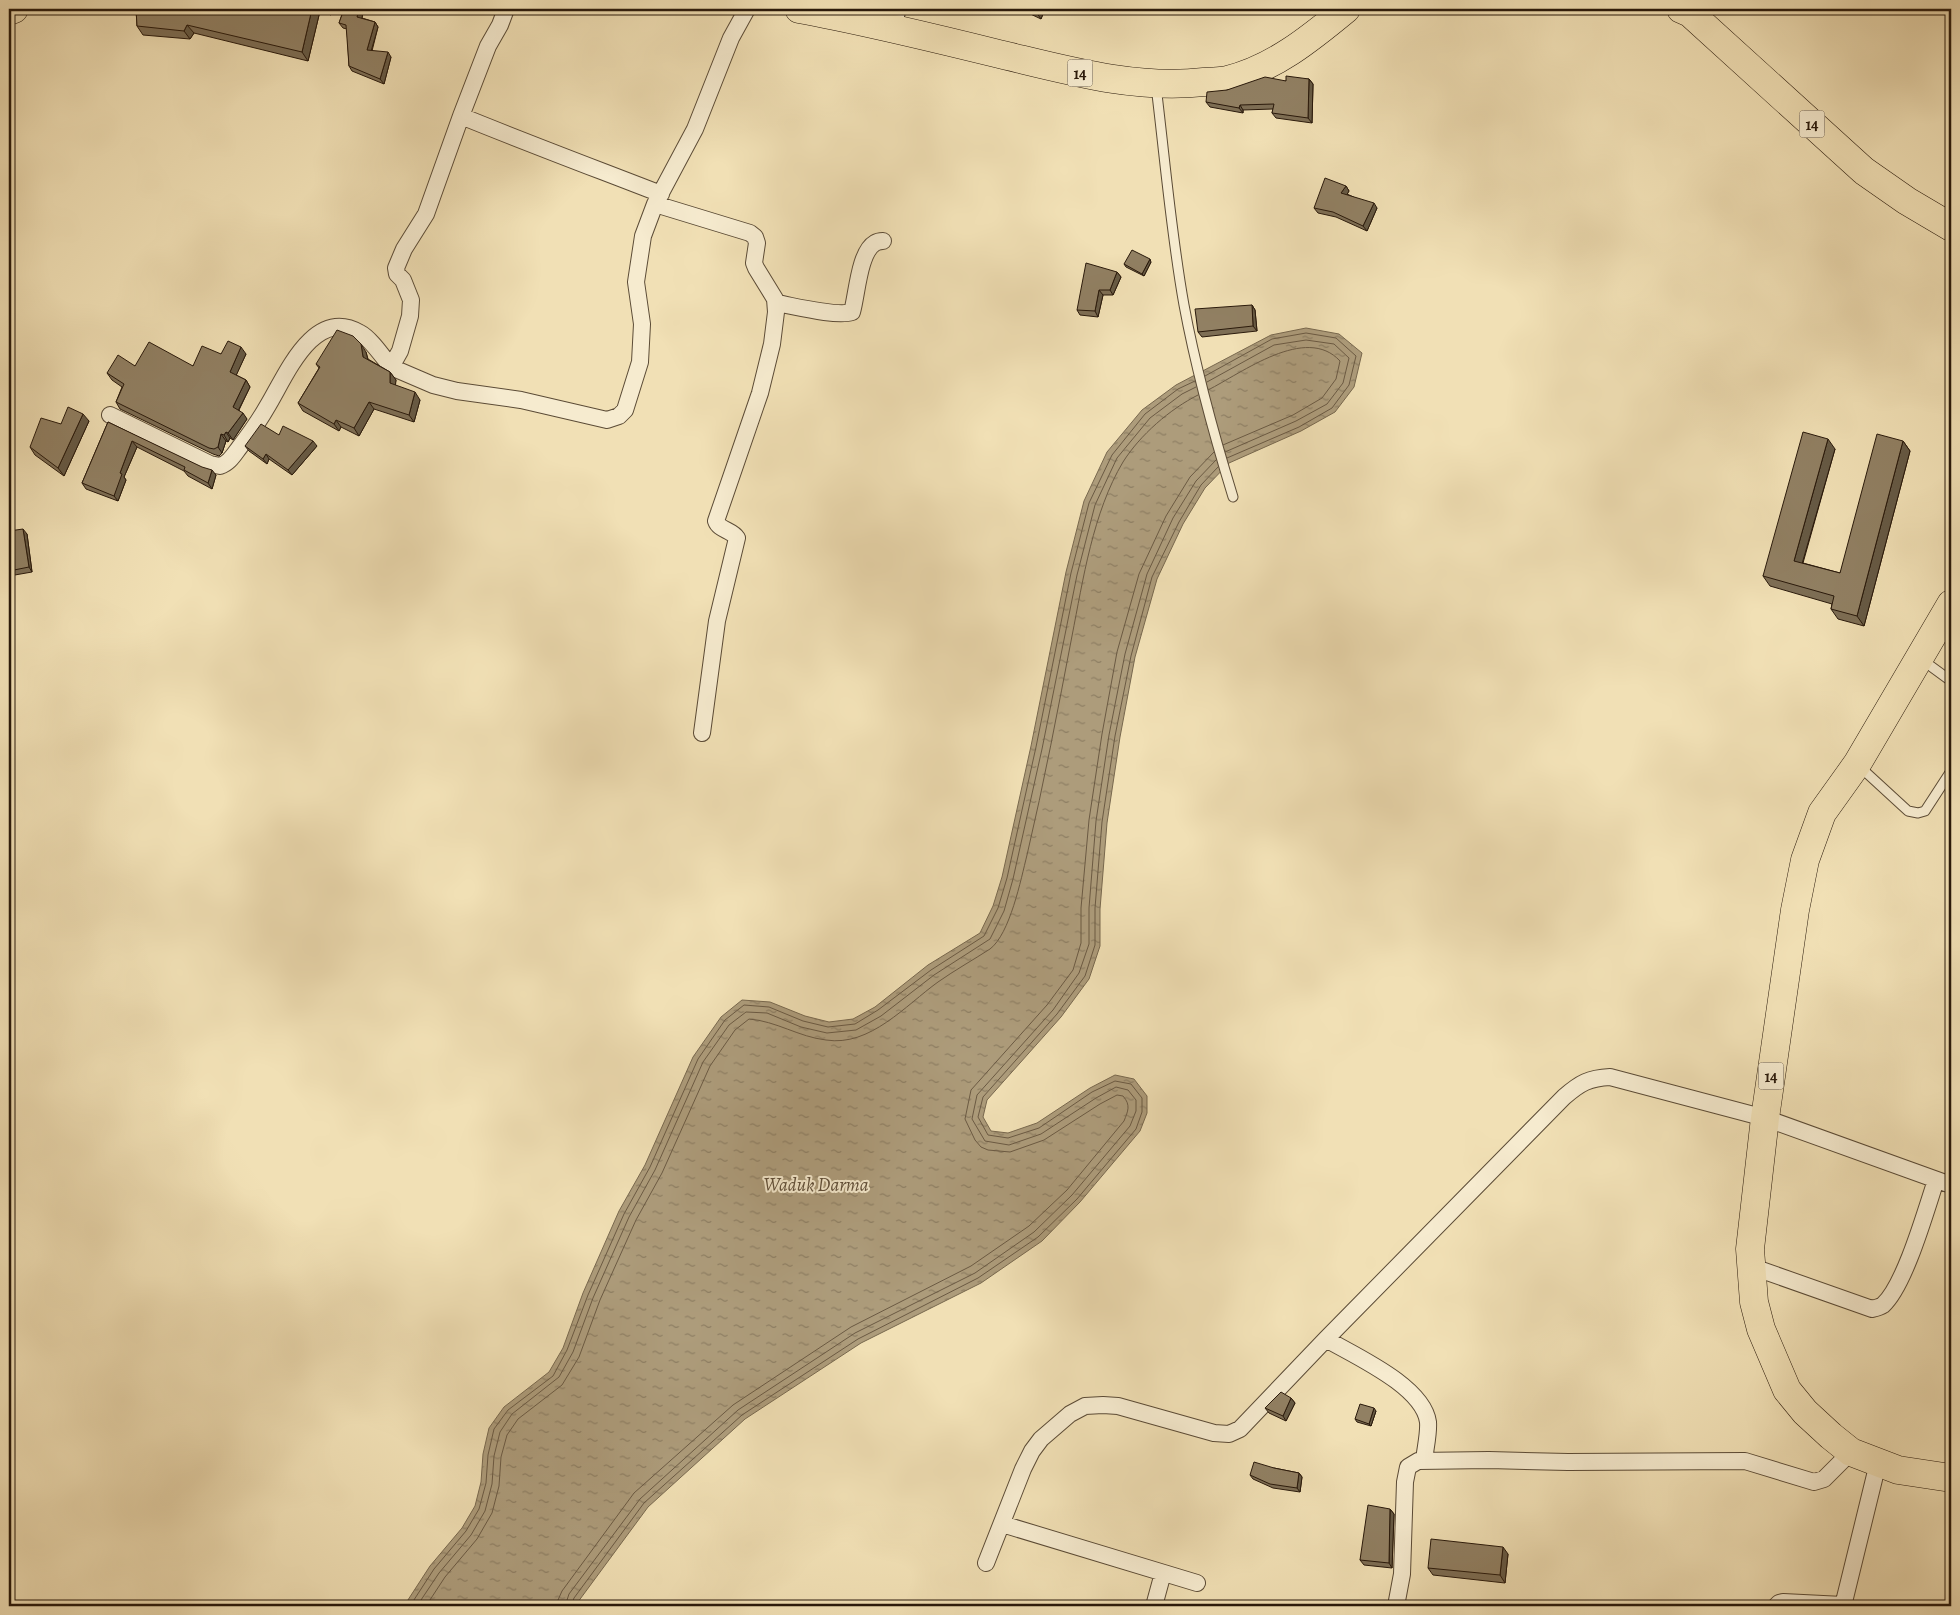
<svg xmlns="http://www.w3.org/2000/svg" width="1960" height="1615" font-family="Alegreya,serif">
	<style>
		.water { fill: url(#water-ripples); stroke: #78684e }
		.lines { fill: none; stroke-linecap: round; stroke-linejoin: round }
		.shore { stroke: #6b5a43; stroke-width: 1 }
		.lane-casing { stroke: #5b4b36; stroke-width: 11 }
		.street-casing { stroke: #5b4b36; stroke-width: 18 }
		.highway-casing { stroke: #29190b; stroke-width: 29 }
		.lane { stroke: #f6ebcf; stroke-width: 9 }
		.street { stroke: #f6ebcf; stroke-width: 16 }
		.highway { stroke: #f1e0b5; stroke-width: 28 }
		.wall { fill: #7d6e55; stroke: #29190b }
		.shaded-wall { fill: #665a45; stroke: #29190b }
		.building { fill: #918063; stroke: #29190b }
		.labels { text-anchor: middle; stroke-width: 4; stroke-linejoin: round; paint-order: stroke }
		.shield { fill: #f6ebcf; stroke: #665846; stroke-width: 1 }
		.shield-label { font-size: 16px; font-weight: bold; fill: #29190b }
		.water-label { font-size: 19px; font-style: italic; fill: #5e4d38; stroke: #f6ebcf }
	</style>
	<defs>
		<pattern id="water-ripples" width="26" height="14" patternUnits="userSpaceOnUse" patternTransform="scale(1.25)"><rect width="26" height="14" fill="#ad9c7b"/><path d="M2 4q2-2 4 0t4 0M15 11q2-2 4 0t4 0" fill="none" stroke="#8d7e63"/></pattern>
	</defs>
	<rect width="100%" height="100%" fill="#f1e0b5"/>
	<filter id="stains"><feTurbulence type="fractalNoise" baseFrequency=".004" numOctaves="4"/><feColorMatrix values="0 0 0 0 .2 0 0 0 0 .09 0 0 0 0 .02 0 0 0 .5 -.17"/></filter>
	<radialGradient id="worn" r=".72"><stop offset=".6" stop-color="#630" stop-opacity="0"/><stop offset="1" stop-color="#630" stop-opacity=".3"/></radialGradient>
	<path class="water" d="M 1306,328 L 1339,334 L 1362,353 L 1354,387 L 1335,412 L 1301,431 L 1229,463 L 1205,488 L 1183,524 L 1157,579 L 1135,657 L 1120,737 L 1107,823 L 1100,909 L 1100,946 L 1089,979 L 1061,1017 L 987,1100 L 983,1117 L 991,1131 L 1008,1133 L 1037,1123 L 1090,1088 L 1115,1075 L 1134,1079 L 1147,1096 L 1147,1113 L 1140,1131 L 1080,1202 L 1042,1241 L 981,1283 L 861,1343 L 745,1419 L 648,1507 L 575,1606 L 404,1606 L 430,1566 L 462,1528 L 475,1506 L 481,1482 L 483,1454 L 489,1428 L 504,1407 L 549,1372 L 563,1348 L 583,1293 L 619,1211 L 645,1165 L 693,1057 L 721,1017 L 742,1000 L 770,1002 L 805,1016 L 829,1022 L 853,1019 L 875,1007 L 928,965 L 980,933 L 993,906 L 1002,877 L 1031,746 L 1066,572 L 1084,501 L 1107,452 L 1142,410 L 1176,385 L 1271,335 Z"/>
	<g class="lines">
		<path class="shore" d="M 1205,376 L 1272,339 L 1306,333 L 1336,338 L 1356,356 L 1349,385 L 1332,408 L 1299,427 L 1227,458
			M 1207,382 L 1274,345 L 1306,340 L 1334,344 L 1349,358 L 1343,383 L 1327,404 L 1296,421 L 1225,452
			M 1208,390 C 1242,373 1306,324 1340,361 L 1336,379 L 1322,398 L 1293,415 L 1223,445
			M 410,1606 L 434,1569 L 466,1531 L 479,1509 L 486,1483 L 488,1455 L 494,1429 L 508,1410 L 553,1376 L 567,1350 L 588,1295 L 624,1214 L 650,1167 L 698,1059 L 725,1020 L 744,1005 L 769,1007 L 803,1021 L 828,1027 L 855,1024 L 878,1010 L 931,970 L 984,936 L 998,908 L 1007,878 L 1036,747 L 1071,573 L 1089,503 L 1112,455 L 1145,414 L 1178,389 L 1195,381
			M 417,1606 L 439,1573 L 471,1535 L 485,1511 L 492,1484 L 494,1456 L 500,1432 L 512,1414 L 559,1377 L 573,1352 L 593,1298 L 629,1217 L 655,1170 L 703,1062 L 729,1025 L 746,1012 L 767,1013 L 801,1027 L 827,1033 L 856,1030 L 881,1016 L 934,975 L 990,939 L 1004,911 L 1013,879 L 1042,749 L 1077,575 L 1095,505 L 1117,458 L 1150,418 L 1182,394 L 1196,387
			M 426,1606 L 445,1577 L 477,1539 L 492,1513 L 499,1486 L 501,1457 L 507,1435 L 518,1419 L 562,1385 L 579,1357 L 600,1300 L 636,1220 L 662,1173 L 710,1066 L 735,1030 L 749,1019 C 776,1021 799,1037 826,1040 C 870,1047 906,1005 938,982 C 955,970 973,960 990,949 C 1010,934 1021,879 1027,855 C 1044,783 1058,709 1072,636 C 1083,580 1093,512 1123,462 C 1140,435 1170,409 1198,395
			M 557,1606 L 558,1600 L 562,1591 L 634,1493 L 733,1405 L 851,1327 L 971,1266 L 1029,1226 L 1067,1190 L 1124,1121 C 1128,1111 1131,1105 1123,1096 L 1117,1095 L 1100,1104 L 1044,1140 L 1010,1152 L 988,1150 L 981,1147 L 975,1140 L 965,1119 L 971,1090 L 1047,1005 L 1073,970 L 1081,943 L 1081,908 L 1089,820 L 1102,734 L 1117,652 L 1139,574 L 1166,516 L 1190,477 L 1214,452
			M 565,1606 L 569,1594 L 640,1499 L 738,1410 L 855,1333 L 975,1273 L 1034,1232 L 1072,1195 L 1130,1126 L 1136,1111 L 1136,1100 L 1128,1090 L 1116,1087 L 1096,1098 L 1041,1134 L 1009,1145 L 985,1141 L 972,1119 L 977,1095 L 1053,1010 L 1079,973 L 1089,944 L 1089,908 L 1096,821 L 1109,735 L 1125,654 L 1147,574 L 1173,518 L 1196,481 L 1216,460
			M 571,1606 L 574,1598 L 644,1503 L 742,1415 L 858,1339 L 978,1278 L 1038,1237 L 1077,1199 L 1136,1129 L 1142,1112 L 1142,1098 L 1131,1084 L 1115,1081 L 1092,1092 L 1039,1128 L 1008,1138 L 988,1135 L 978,1117 L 983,1097 L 1057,1014 L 1085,976 L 1095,945 L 1095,908 L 1102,822 L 1115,736 L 1131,656 L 1152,577 L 1179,522 L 1201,485 L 1218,467"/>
		<defs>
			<path id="lane" d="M 1156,86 C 1165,159 1171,233 1184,305 C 1196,370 1214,435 1233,497
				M 1921,659 L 1951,681
				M 1859,766 L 1908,811 L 1918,813 L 1925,811 L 1951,771"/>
			<path id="street" d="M 892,28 L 898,9
				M 461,116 L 488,46 L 500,25 L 506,9
				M 655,204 L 750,233 L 755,237 L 757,243 L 754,263 L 756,268 L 775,299 L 776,312 L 772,344 L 760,393 L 716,521 C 719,530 732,530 737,538 L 717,621 L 702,733
				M 776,303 C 794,306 836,317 852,312 C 857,295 859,252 875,243 C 878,241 880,241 883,241
				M 391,367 L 433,385 L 457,391 L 521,400 L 607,420 L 619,416 L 625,410 L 640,362 L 642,324 L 636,282 L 643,236 L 655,204 L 695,129 L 731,38 L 747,9
				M 110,415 L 210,464 L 220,466 C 229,463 233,456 239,448 C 249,435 259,421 267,407 C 286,376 313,306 360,333 C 370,338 383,357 391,367 L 400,351 L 410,316 L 411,300 L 403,280 L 397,274 L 396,268 L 404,249 L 426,214 L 461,116 C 527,143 594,168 661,194
				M 1750,1266 L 1872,1309 C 1876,1308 1880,1307 1883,1305 C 1905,1285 1926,1210 1936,1180
				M 1326,1339 C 1355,1356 1423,1386 1428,1422 C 1429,1434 1425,1449 1424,1461
				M 1002,1524 L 1197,1583
				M 986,1563 L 1023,1469 L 1032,1451 L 1041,1439 L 1070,1414 L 1085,1406 L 1103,1405 L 1118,1406 L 1214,1433 L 1229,1434 L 1240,1429 L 1326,1339 L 1564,1097 C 1580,1083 1589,1078 1610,1077 L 1765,1118 L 1951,1185
				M 1154,1606 L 1163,1573
				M 1396,1606 L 1402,1574 L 1405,1482 L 1408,1467 L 1418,1461 L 1489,1460 L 1568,1462 L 1745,1461 L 1814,1482 L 1824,1479 L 1851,1452
				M 1776,1606 L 1779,1603 L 1783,1602 L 1843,1605
				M 1843,1606 L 1878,1463"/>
			<path id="highway" d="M 799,9 C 865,21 930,37 995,53 C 1063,69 1133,90 1204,82 C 1212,81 1220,82 1227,80 C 1273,69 1311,38 1346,9
				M 1681,9 L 1690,13 L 1864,171 L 1907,201 L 1951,227
				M 9,11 L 14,9
				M 1951,604 L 1857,764 L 1822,813 L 1805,860 L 1795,910 L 1765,1118 L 1750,1249 L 1754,1302 L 1761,1329 L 1787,1390 L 1805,1412 L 1831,1436 L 1851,1452 L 1898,1470 L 1951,1478"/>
		</defs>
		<use href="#lane" class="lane-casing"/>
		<use href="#street" class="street-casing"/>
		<use href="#highway" class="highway-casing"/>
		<use href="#lane" class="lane"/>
		<use href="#street" class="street"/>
		<use href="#highway" class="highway"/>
	</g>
	<path class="wall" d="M 136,9 L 333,9 L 331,15 L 320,11 L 308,61 L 194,33 L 190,39 L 143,35 L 137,26 Z
		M 344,9 L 360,9 L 363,13 L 362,18 L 375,22 L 378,27 L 372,51 L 391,57 L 384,84 L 352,71 L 349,66 L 347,29 L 343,28 L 339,23 Z
		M 1020,9 L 1045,9 L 1041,19 Z
		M 1309,79 L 1313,84 L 1312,123 L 1276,118 L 1272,113 L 1273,109 L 1243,110 L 1243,113 L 1210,107 L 1206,102 L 1227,90 L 1286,81 Z
		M 1346,186 L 1349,191 L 1347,194 L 1377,208 L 1367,231 L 1336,217 L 1318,213 L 1314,208 Z
		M 1151,262 L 1144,276 L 1126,267 L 1124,264 Z
		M 1117,272 L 1121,277 L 1113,295 L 1103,295 L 1098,317 L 1080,315 L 1077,310 Z
		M 1252,305 L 1255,310 L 1257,331 L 1202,337 L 1198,332 Z
		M 366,352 L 368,359 L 390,372 L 396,380 L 395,385 L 420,400 L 414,422 L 374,409 L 359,436 L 341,427 L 339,431 L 303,411 L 298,403 L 319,368 L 316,364 Z
		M 221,354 L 246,354 L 236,375 L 246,380 L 250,387 L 239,410 L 247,419 L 233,440 L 230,438 L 228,442 L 226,441 L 222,453 L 219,456 L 213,454 L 120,409 L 116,402 L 122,387 L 112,380 L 107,373 L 135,366 L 193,366 Z
		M 89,421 L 64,476 L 35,455 L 30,447 L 61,424 Z
		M 108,422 L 216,475 L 212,489 L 188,476 L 184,471 L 137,447 L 124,477 L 126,480 L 118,501 L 86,489 L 82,483 Z
		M 279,435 L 317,446 L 292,475 L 269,459 L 267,464 L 249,451 L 245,446 Z
		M 1903,441 L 1910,451 L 1864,626 L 1838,619 L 1831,609 L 1832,604 L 1770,586 L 1763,576 L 1835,449 L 1803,563 L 1840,573 Z
		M 9,531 L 27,534 L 32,572 L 9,576 Z
		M 1291,1398 L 1295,1403 L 1286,1421 L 1269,1413 L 1265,1408 Z
		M 1376,1411 L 1371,1426 L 1357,1422 L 1355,1419 Z
		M 1274,1468 L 1299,1473 L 1302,1477 L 1300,1492 L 1273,1488 L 1253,1479 L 1250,1475 Z
		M 1390,1509 L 1394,1514 L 1392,1568 L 1364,1565 L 1360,1560 Z
		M 1508,1554 L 1505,1583 L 1433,1575 L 1428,1568 Z"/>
	<path class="shaded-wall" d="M 312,9 L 318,9 L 320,11 L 308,61 L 302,52 Z
		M 327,9 L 333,9 L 331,15 Z
		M 359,9 L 363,13 L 361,22 L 357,17 Z
		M 1037,9 L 1045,9 L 1041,19 L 1036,12 Z
		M 375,22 L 378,27 L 370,55 L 367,50 Z
		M 187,25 L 194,33 L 190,39 L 184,31 Z
		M 388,52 L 391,57 L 384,84 L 380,79 Z
		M 1309,79 L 1313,84 L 1312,123 L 1308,118 Z
		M 1240,105 L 1243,110 L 1243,113 L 1239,108 Z
		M 1346,186 L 1349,191 L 1345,198 L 1341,193 Z
		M 1374,203 L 1377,208 L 1367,231 L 1363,226 Z
		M 1150,259 L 1151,262 L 1144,276 L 1142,274 Z
		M 1117,272 L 1121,277 L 1113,295 L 1110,290 Z
		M 1099,290 L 1103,295 L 1098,317 L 1095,311 Z
		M 1252,305 L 1255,310 L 1257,331 L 1253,326 Z
		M 361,344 L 366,352 L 369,364 L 363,357 Z
		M 241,347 L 246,354 L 235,378 L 230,372 Z
		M 390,372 L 396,380 L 395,390 L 390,383 Z
		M 246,380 L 250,387 L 237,413 L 233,407 Z
		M 415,392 L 420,400 L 414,422 L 409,415 Z
		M 369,402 L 374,409 L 359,436 L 354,428 Z
		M 243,413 L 247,419 L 233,440 L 228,433 Z
		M 83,414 L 89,421 L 64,476 L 58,468 Z
		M 336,420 L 341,427 L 339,431 L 334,424 Z
		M 226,432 L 230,438 L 228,442 L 224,435 Z
		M 221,434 L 226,441 L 222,453 L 218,447 Z
		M 1828,439 L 1835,449 L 1800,571 L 1794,561 Z
		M 132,441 L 137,447 L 124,477 L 126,480 L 118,501 L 114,496 L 120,473 Z
		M 313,441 L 317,446 L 292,475 L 288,470 Z
		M 1903,441 L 1910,451 L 1864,626 L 1857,616 Z
		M 266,454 L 269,459 L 267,464 L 263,459 Z
		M 212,470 L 216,475 L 212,489 L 208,483 Z
		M 23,529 L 27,534 L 32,572 L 29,567 Z
		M 1291,1398 L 1295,1403 L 1286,1421 L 1283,1416 Z
		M 1374,1408 L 1376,1411 L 1371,1426 L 1369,1424 Z
		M 1299,1473 L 1302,1477 L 1300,1492 L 1297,1488 Z
		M 1390,1509 L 1394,1514 L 1392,1568 L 1389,1563 Z
		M 1503,1547 L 1508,1554 L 1505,1583 L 1500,1575 Z"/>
	<path class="building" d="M 136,9 L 312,9 L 302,52 L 187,25 L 184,31 L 137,26 Z
		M 344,9 L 359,9 L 357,17 L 375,22 L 367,50 L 388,52 L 380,79 L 349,66 L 346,25 L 339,23 Z
		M 1030,9 L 1037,9 L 1036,12 Z
		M 1286,76 L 1309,79 L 1308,118 L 1272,113 L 1274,104 L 1240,105 L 1239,108 L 1206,102 L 1207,92 L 1227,90 L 1265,77 L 1286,81 Z
		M 1325,178 L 1346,186 L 1341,193 L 1374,203 L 1363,226 L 1333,212 L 1314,208 Z
		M 1132,250 L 1150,259 L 1142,274 L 1124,264 Z
		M 1086,263 L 1117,272 L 1110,290 L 1099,290 L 1095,311 L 1077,310 Z
		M 1252,305 L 1253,326 L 1198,332 L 1195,309 Z
		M 337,330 L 353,336 L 361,344 L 363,357 L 390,372 L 390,383 L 415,392 L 409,415 L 369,402 L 354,428 L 336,420 L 334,424 L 298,403 L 320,367 L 316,364 Z
		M 228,341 L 241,347 L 230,372 L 246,380 L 233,407 L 243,413 L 228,433 L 226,432 L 224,435 L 221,434 L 218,447 L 214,449 L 209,448 L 116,402 L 124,384 L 107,373 L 118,355 L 135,366 L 149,342 L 193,366 L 202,346 L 221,354 Z
		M 68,407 L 83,414 L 58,468 L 30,447 L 41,418 L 61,424 Z
		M 108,422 L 202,467 L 212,470 L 208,483 L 184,470 L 185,467 L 132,441 L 120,473 L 122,474 L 114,496 L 82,483 Z
		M 261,424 L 279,435 L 283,426 L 313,441 L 288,470 L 266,454 L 263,459 L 245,446 Z
		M 1803,432 L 1828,439 L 1794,561 L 1840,573 L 1877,434 L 1903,441 L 1857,616 L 1831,609 L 1834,596 L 1763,576 Z
		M 1951,491 L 1951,500 L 1948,498 Z
		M 23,529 L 29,567 L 9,571 L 9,531 Z
		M 1281,1392 L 1291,1398 L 1283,1416 L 1265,1408 Z
		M 1360,1404 L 1374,1408 L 1369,1424 L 1355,1419 Z
		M 1254,1462 L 1274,1468 L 1299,1473 L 1297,1488 L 1270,1484 L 1250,1475 Z
		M 1368,1505 L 1390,1509 L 1389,1563 L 1360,1560 Z
		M 1431,1539 L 1503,1547 L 1500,1575 L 1428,1568 Z"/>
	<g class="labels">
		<g class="shield">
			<rect x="1067.5" y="59.5" width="25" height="27" rx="4"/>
			<rect x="1799.5" y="110.5" width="25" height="27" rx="4"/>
			<rect x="1758.5" y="1062.5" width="25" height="27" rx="4"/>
		</g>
		<g class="shield-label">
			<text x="1080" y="79">14</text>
			<text x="1812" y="130">14</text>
			<text x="1771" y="1082">14</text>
		</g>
		<g class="water-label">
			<text x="816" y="1191">Waduk Darma</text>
		</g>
	</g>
	<rect width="1960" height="1615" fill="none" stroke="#f1e0b5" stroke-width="30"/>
	<rect x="10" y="10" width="1940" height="1595" fill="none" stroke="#29190b" stroke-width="2.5"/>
	<rect x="15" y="15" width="1930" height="1585" fill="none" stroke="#29190b"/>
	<rect width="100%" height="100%" filter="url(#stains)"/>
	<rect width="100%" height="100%" fill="url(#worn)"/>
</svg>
